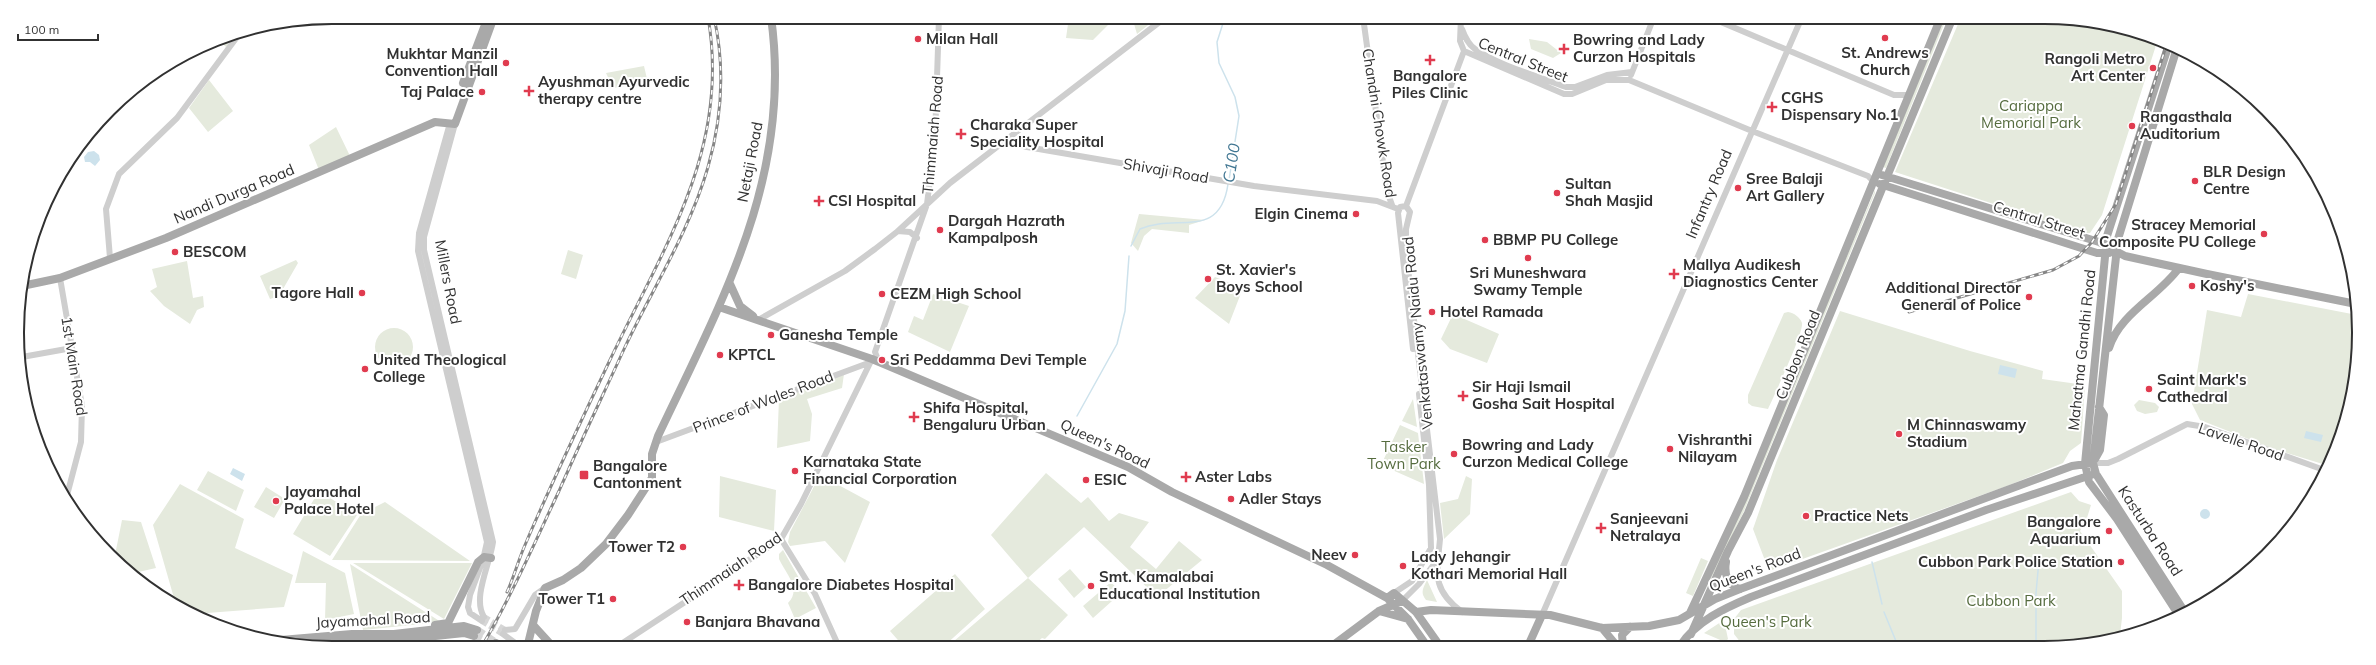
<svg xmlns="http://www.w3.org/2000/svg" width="2376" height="665" font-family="Mulish,sans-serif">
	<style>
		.green { fill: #e5eadd }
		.water { fill: #cde2ec }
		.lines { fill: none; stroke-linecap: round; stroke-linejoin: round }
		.stream { stroke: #cde2ec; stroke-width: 1.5 }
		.minor-tunnel { stroke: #d6d6d6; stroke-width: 6; stroke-dasharray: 6 3; stroke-linecap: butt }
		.major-tunnel { stroke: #d6d6d6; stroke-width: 8; stroke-dasharray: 8 4; stroke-linecap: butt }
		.minor { stroke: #cecece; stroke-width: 6 }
		.major { stroke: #a9a9a9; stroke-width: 8 }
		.rail-casing { stroke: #868686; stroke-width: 3 }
		.rail { stroke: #fff; stroke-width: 1.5; stroke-dasharray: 4.5; stroke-linecap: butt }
		.poi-dot { fill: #e03b4f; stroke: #fff; stroke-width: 1.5 }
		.labels { text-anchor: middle; stroke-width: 4; stroke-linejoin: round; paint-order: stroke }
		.poi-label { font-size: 15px; font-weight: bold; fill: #313131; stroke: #fff; text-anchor: start }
		.street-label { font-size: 15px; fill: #313131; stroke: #fff }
		.park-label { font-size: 15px; fill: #566c3f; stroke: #fff }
		.water-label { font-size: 16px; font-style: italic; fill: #407692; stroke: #fff }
		.rim { fill: none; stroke: #313131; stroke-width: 2 }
	</style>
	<rect width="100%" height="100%" fill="#fff"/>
	<path class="green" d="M 1069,17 L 1116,17 L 1093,40 L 1066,38 Z
		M 1132,17 L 1158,17 L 1137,34 Z
		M 1945,17 L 1947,17 L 1886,168 L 1883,167 Z
		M 1961,17 L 2043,17 L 2105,23 L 2158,39 L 2102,215 L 2090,233 L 2083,233 L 1895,172 Z
		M 236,34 L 226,47 L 218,39 Z
		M 1529,39 L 1547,42 L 1561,53 L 1553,58 L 1531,49 Z
		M 644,66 L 648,83 L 613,88 L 606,73 Z
		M 209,80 L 233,111 L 208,132 L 189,108 Z
		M 336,127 L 350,156 L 319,170 L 309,145 Z
		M 1875,190 L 1875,193 L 1744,511 L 1705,591 Z
		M 1139,214 L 1205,220 L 1189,225 L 1189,233 L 1152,229 L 1144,236 L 1138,251 L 1131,243 Z
		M 568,250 L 583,255 L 576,279 L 561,274 Z
		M 296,260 L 298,263 L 279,296 L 270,299 L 260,276 Z
		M 187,261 L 193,298 L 203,296 L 204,307 L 197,310 L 190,324 L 164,306 L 150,291 L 157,287 L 152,269 Z
		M 1215,277 L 1243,288 L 1229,324 L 1195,298 Z
		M 933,294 L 969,306 L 950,352 L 908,332 L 914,316 L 923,320 Z
		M 2248,294 L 2357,315 L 2359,332 L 2353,394 L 2326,465 L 2274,449 L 2200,420 L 2192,404 L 2207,310 L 2241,317 Z
		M 1840,311 L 1970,351 L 2043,371 L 2042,379 L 2085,385 L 2081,443 L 2070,451 L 2063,463 L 2007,486 L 1769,571 L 1753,529 L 1777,460 Z
		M 1788,312 C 1794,313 1800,317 1802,323 C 1804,332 1774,396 1768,409 L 1752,406 L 1748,403 L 1748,395 L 1784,313 Z
		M 1453,314 L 1499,334 L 1487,363 L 1450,349 L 1441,339 Z
		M375 347a19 19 0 1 1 38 0a19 19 0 1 1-38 0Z
		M 844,374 L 842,388 L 807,399 L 812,414 L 810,441 L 777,448 L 779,399 Z
		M 1413,399 L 1417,427 L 1402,421 Z
		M 2139,400 L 2155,403 L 2159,407 L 2157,412 L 2145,414 L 2137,411 L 2134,405 Z
		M 1400,425 L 1418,433 L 1424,484 L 1381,465 Z
		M 208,471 L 244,490 L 236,511 L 197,490 Z
		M 1046,473 L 1081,503 L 1088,497 L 1109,521 L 1119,513 L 1149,522 L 1130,547 L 1156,569 L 1179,541 L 1202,560 L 1157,597 L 1084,527 L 1028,578 L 1068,615 L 1045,639 L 1042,638 L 1032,647 L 947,647 L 1028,578 L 991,535 Z
		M 820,475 L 870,502 L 845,563 L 825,541 L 790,546 L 788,542 L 790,532 Z
		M 720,476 L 776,490 L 774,531 L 719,517 Z
		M 1466,476 L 1472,479 L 1470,514 L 1444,539 L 1440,503 L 1458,499 Z
		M 180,484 L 244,519 L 235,548 L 293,575 L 284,607 L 194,614 L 176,605 L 153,525 Z
		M 266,487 L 285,499 L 274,518 L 254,507 Z
		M 319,491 L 357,515 L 330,556 L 293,534 Z
		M 2071,492 L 2079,501 L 2091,505 L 2086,521 L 2080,531 L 2122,591 L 2122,618 L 2120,635 L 2084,645 L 1747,646 L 1741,643 L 1734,634 L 1734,619 L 1741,610 Z
		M 385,502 L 470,561 L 332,560 L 361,514 Z
		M 122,520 L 141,522 L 156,568 L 134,573 L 115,555 Z
		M 783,550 L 816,608 L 795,619 L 788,603 C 802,589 786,574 779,559 L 779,554 Z
		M 303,551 L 345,573 L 354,614 L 325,620 L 326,583 L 295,583 Z
		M 1701,558 L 1708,561 L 1693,596 L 1686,593 Z
		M 353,563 L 472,563 L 444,619 Z
		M 350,564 L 441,622 L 363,630 Z
		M 1070,569 L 1086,587 L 1074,598 L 1058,579 Z
		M 955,574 L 985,609 L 943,647 L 904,647 L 890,631 Z
		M 1427,580 L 1437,602 L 1426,600 C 1420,593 1423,588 1427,580 Z
		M 1111,582 L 1121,593 L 1093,618 L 1083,606 Z
		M 1724,620 L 1728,639 L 1725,642 L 1704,633 Z
		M 464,641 L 460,648 L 348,648 Z"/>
	<path class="water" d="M 94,151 L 99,155 L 100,160 L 95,166 L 90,162 L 85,162 L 84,157 L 88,152 Z
		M 2000,365 L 2017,369 L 2015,378 L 1998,374 Z
		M 2306,431 L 2323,435 L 2321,442 L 2304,438 Z
		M 233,468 L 245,474 L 242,481 L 230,474 Z
		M2200 514a5 5 0 1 1 10 0a5 5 0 1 1-10 0Z"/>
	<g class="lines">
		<path class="stream" d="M 1225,17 L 1217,42 L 1219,63 L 1235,97 L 1239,116 L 1229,180
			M 1131,246 L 1140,229 C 1176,213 1220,241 1228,184
			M 1077,416 L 1117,344 L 1125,311 L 1129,256
			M 1872,562 L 1882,604
			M 1884,612 L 1898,646
			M 2036,645 L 2036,593 L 2039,560"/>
		<path class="minor-tunnel" d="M 484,617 L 505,630
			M 482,621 L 503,634"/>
		<path class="major-tunnel" d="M 477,630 L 496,643
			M 474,636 L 491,645"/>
		<path class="minor" d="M 1363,17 L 1387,191 L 1392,205
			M 1461,17 L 1460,41 L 1464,51 L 1564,94 L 1572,94 L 1606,80 L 1629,80 L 1752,131 L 1868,176 L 1874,182
			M 1709,17 L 1894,95 L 1908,95
			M 1462,29 C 1465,37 1468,44 1475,49 C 1497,65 1540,77 1566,87 L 1575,87 L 1607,75 L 1632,72
			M 1631,75 L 1654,17
			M 450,123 L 419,233 L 418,251 L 487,542 L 483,560 L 470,595 L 468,607 L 470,613 L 482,621
			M 455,124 L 424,237 L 424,250 L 493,542 C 490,564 472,598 484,617
			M 1005,141 L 1027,147 L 1254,186 L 1377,201 L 1398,209
			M 1406,206 L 1410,212 L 1406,229 L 1406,252 L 1440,539 C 1437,573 1431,589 1462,612
			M 1406,206 L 1400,207 L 1398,213 L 1413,349
			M 1406,206 L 1464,51
			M 898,231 L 910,232 L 917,238
			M 110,258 L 106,209 L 119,174 L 177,118 L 240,33
			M 60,278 L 82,406 L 81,442 L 66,499
			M 758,320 L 845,271 L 875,249 L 898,231 L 950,183 L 1166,17
			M 22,357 L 72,348
			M 879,362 L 875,352 L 927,204 L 935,139 L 939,17
			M 656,442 L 871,362
			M 2093,463 L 2108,463 L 2118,459 L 2187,424 L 2205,427 L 2324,470
			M 781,539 L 815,594 L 839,647
			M 1394,593 L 1412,581 L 1431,548 L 1429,485 L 1419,394
			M 1402,601 L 1419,584 L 1438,559
			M 1542,615 L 1802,17
			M 505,630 L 515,629 L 535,595 L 545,588
			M 503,634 L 522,648
			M 615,648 L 781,539 L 801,504 L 872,359"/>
		<path class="major" d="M 2169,44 L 2107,236 L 2085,464 L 2089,482 L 2117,519 L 2180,617
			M 2177,48 L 2118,239 L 2093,463 L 2096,474 L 2186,614
			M 463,83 L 488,17
			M 1882,175 L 2099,242 L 2125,256 L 2207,274 L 2356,304
			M 1880,184 L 2097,253 L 2109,253
			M 730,284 L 740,306 L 753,316
			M 22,286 L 60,278 L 166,238 L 435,122 L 455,124 L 494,17
			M 719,307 L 872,359 L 1128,467 L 1172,492 L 1327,565 L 1387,598 L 1408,619 L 1427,646
			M 2109,348 C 2120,313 2158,297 2179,268
			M 2095,459 L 2100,450 L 2104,415 L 2099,407
			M 1726,562 C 1724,573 1727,586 1740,589
			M 1387,598 L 1394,593 L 1416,612 L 1440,646
			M 1379,611 L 1408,619
			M 1416,612 L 1431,610 L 1550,615 L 1602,628 L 1649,626 L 1679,620 L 1715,599 L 1740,589 L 2072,466 L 2093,463
			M 1690,613 L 1744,497 L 1941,17
			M 435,625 L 448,623 L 478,562 L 484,557 L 491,558
			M 533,625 L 554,648
			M 1602,628 L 1617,646
			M 1691,634 L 1728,551 L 1748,513 L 1953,17
			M 269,641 L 352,634 L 394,634 L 464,626 L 477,630
			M 496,643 L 505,648
			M 307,646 L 362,640 L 378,642 L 464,633 L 474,636
			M 1332,646 L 1379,611 L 1402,601
			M 1528,646 L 1542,615
			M 1623,646 L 1622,635 L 1630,627
			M 1680,646 C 1696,621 1725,608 1751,597 L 1986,510 L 2091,475
			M 527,648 L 536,611 L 545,588 L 563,580 L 581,568 L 606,544 L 628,515 L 652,478 L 652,454 L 658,436 C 723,299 793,174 771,17"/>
		<defs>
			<path id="rail" d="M 1909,312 L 2053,270 L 2079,256 L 2092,242 L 2116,204 L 2167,43
				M 507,592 C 514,577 518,561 525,545 C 551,484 580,423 609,362 C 663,248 731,149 708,17
				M 481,648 C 511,597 534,544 559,491 C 580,443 603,395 625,347 C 653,288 690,230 708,167 C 722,118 725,66 714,17"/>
		</defs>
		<use href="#rail" class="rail-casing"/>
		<use href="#rail" class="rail"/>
	</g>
	<g class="poi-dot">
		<circle cx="1885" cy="38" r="4"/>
		<circle cx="918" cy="39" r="4"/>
		<path d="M1562 43h4v4h4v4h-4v4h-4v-4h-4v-4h4z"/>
		<path d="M1428 54h4v4h4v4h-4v4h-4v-4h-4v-4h4z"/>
		<circle cx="506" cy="63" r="4"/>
		<circle cx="2153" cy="68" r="4"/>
		<path d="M527 85h4v4h4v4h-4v4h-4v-4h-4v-4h4z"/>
		<circle cx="482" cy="92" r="4"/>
		<path d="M1770 101h4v4h4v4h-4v4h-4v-4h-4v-4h4z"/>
		<circle cx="2132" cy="126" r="4"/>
		<path d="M959 128h4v4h4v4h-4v4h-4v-4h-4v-4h4z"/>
		<circle cx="2195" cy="181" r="4"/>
		<circle cx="1738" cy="188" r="4"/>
		<circle cx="1557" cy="193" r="4"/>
		<path d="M817 195h4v4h4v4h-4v4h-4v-4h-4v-4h4z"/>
		<circle cx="1356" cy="214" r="4"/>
		<circle cx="940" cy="230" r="4"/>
		<circle cx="2264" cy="234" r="4"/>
		<circle cx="1485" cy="240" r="4"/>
		<circle cx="175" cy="252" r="4"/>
		<circle cx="1528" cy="258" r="4"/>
		<path d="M1672 268h4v4h4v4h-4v4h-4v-4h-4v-4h4z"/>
		<circle cx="1208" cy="279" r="4"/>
		<circle cx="2192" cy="286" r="4"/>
		<circle cx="362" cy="293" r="4"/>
		<circle cx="882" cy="294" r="4"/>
		<circle cx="2029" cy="297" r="4"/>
		<circle cx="1432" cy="312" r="4"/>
		<circle cx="771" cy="335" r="4"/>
		<circle cx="720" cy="355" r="4"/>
		<circle cx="882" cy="360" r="4"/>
		<circle cx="365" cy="369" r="4"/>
		<circle cx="2149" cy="389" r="4"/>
		<path d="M1461 390h4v4h4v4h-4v4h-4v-4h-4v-4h4z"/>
		<path d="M912 411h4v4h4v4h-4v4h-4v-4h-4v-4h4z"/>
		<circle cx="1899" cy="434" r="4"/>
		<circle cx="1670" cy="449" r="4"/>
		<circle cx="1454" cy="454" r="4"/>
		<circle cx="795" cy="471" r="4"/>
		<rect x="579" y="470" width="10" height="10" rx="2"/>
		<path d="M1184 471h4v4h4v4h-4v4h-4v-4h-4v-4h4z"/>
		<circle cx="1086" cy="480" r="4"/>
		<circle cx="1231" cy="499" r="4"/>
		<circle cx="276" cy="501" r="4"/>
		<circle cx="1806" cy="516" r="4"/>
		<path d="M1599 522h4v4h4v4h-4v4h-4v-4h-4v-4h4z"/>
		<circle cx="2109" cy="531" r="4"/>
		<circle cx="683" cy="547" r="4"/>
		<circle cx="1355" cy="555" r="4"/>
		<circle cx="2121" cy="562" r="4"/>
		<circle cx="1403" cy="566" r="4"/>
		<path d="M737 579h4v4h4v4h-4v4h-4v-4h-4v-4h4z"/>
		<circle cx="1091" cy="586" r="4"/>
		<circle cx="613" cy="599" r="4"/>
		<circle cx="687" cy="622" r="4"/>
	</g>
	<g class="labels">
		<g class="poi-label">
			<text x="926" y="44">Milan Hall</text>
			<text x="1573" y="45">Bowring and Lady<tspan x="1573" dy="17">Curzon Hospitals</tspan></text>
			<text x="1885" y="58" text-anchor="middle">St. Andrews<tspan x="1885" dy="17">Church</tspan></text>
			<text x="498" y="59" text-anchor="end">Mukhtar Manzil<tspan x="498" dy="17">Convention Hall</tspan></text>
			<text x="2145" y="64" text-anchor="end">Rangoli Metro<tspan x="2145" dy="17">Art Center</tspan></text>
			<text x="1430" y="81" text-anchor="middle">Bangalore<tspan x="1430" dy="17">Piles Clinic</tspan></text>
			<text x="538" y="87">Ayushman Ayurvedic<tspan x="538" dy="17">therapy centre</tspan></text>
			<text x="474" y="97" text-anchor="end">Taj Palace</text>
			<text x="1781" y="103">CGHS<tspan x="1781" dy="17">Dispensary No.1</tspan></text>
			<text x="2140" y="122">Rangasthala<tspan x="2140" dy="17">Auditorium</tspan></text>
			<text x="970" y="130">Charaka Super<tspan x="970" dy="17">Speciality Hospital</tspan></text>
			<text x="2203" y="177">BLR Design<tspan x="2203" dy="17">Centre</tspan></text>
			<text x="1746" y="184">Sree Balaji<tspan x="1746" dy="17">Art Gallery</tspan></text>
			<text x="1565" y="189">Sultan<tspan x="1565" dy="17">Shah Masjid</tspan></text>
			<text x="828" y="206">CSI Hospital</text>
			<text x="1348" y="219" text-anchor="end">Elgin Cinema</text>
			<text x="948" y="226">Dargah Hazrath<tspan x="948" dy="17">Kampalposh</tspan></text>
			<text x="2256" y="230" text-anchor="end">Stracey Memorial<tspan x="2256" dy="17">Composite PU College</tspan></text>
			<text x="1493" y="245">BBMP PU College</text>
			<text x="183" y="257">BESCOM</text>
			<text x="1683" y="270">Mallya Audikesh<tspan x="1683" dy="17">Diagnostics Center</tspan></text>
			<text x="1216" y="275">St. Xavier's<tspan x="1216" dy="17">Boys School</tspan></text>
			<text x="1528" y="278" text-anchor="middle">Sri Muneshwara<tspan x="1528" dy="17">Swamy Temple</tspan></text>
			<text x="2200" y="291">Koshy's</text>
			<text x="2021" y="293" text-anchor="end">Additional Director<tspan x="2021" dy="17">General of Police</tspan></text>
			<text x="354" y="298" text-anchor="end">Tagore Hall</text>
			<text x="890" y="299">CEZM High School</text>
			<text x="1440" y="317">Hotel Ramada</text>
			<text x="779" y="340">Ganesha Temple</text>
			<text x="728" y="360">KPTCL</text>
			<text x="373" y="365">United Theological<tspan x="373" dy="17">College</tspan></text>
			<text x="890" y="365">Sri Peddamma Devi Temple</text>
			<text x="2157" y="385">Saint Mark's<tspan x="2157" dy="17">Cathedral</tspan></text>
			<text x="1472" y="392">Sir Haji Ismail<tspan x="1472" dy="17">Gosha Sait Hospital</tspan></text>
			<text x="923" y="413">Shifa Hospital,<tspan x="923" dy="17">Bengaluru Urban</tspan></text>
			<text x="1907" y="430">M Chinnaswamy<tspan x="1907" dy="17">Stadium</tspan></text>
			<text x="1678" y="445">Vishranthi<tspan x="1678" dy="17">Nilayam</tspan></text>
			<text x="1462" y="450">Bowring and Lady<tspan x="1462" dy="17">Curzon Medical College</tspan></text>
			<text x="803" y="467">Karnataka State<tspan x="803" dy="17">Financial Corporation</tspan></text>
			<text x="593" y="471">Bangalore<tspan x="593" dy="17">Cantonment</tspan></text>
			<text x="1195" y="482">Aster Labs</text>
			<text x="1094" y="485">ESIC</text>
			<text x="284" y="497">Jayamahal<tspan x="284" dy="17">Palace Hotel</tspan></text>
			<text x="1239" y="504">Adler Stays</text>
			<text x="1814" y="521">Practice Nets</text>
			<text x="1610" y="524">Sanjeevani<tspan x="1610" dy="17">Netralaya</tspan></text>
			<text x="2101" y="527" text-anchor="end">Bangalore<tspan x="2101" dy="17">Aquarium</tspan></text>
			<text x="675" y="552" text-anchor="end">Tower T2</text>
			<text x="1347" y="560" text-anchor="end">Neev</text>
			<text x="1411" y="562">Lady Jehangir<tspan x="1411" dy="17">Kothari Memorial Hall</tspan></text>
			<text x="2113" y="567" text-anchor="end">Cubbon Park Police Station</text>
			<text x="1099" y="582">Smt. Kamalabai<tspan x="1099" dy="17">Educational Institution</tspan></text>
			<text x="748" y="590">Bangalore Diabetes Hospital</text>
			<text x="605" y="604" text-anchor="end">Tower T1</text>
			<text x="695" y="627">Banjara Bhavana</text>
		</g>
		<g class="street-label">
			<text transform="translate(1523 60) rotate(22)" y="5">Central Street</text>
			<text transform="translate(1379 123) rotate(81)" y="5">Chandni Chowk Road</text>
			<text transform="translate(933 135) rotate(-85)" y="5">Thimmaiah Road</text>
			<text transform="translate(750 162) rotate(-79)" y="5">Netaji Road</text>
			<text transform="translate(1166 171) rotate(10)" y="5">Shivaji Road</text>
			<text transform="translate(234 194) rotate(-23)" y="5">Nandi Durga Road</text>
			<text transform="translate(1709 194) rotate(-67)" y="5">Infantry Road</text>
			<text transform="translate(2039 220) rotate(17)" y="5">Central Street</text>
			<text transform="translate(448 282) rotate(79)" y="5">Millers Road</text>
			<text transform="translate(1418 333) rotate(-96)" y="5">Venkataswamy Naidu Road</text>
			<text transform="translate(2082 350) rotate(-84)" y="5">Mahatma Gandhi Road</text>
			<text transform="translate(1798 355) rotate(-68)" y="5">Cubbon Road</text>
			<text transform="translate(74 366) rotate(81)" y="5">1st Main Road</text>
			<text transform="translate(763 402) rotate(-21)" y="5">Prince of Wales Road</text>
			<text transform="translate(2241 442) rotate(19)" y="5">Lavelle Road</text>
			<text transform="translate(1105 444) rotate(25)" y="5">Queen's Road</text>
			<text transform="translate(2150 531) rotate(57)" y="5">Kasturba Road</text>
			<text transform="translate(731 569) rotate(-34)" y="5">Thimmaiah Road</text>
			<text transform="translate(1755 570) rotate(-21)" y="5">Queen's Road</text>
			<text transform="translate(373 620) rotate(-3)" y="5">Jayamahal Road</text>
		</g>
		<g class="park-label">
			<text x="2031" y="111">Cariappa<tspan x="2031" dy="17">Memorial Park</tspan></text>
			<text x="1404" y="452">Tasker<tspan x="1404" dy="17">Town Park</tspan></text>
			<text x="2011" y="606">Cubbon Park</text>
			<text x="1766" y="627">Queen's Park</text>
		</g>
		<g class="water-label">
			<text transform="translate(1231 163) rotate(-81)" y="6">C100</text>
		</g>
	</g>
	<path d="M0 0H2376V665H0ZM332 24H2044A308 308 0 0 1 2352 332V333A308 308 0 0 1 2044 641H332A308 308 0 0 1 24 333V332A308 308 0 0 1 332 24Z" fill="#fff" fill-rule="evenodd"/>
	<path class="rim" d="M332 24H2044A308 308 0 0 1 2352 332V333A308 308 0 0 1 2044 641H332A308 308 0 0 1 24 333V332A308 308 0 0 1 332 24Z"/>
	<path d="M18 34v6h80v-6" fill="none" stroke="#313131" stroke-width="2"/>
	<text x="24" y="34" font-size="12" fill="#313131" stroke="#ffffff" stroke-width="3" paint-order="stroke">100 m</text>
</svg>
